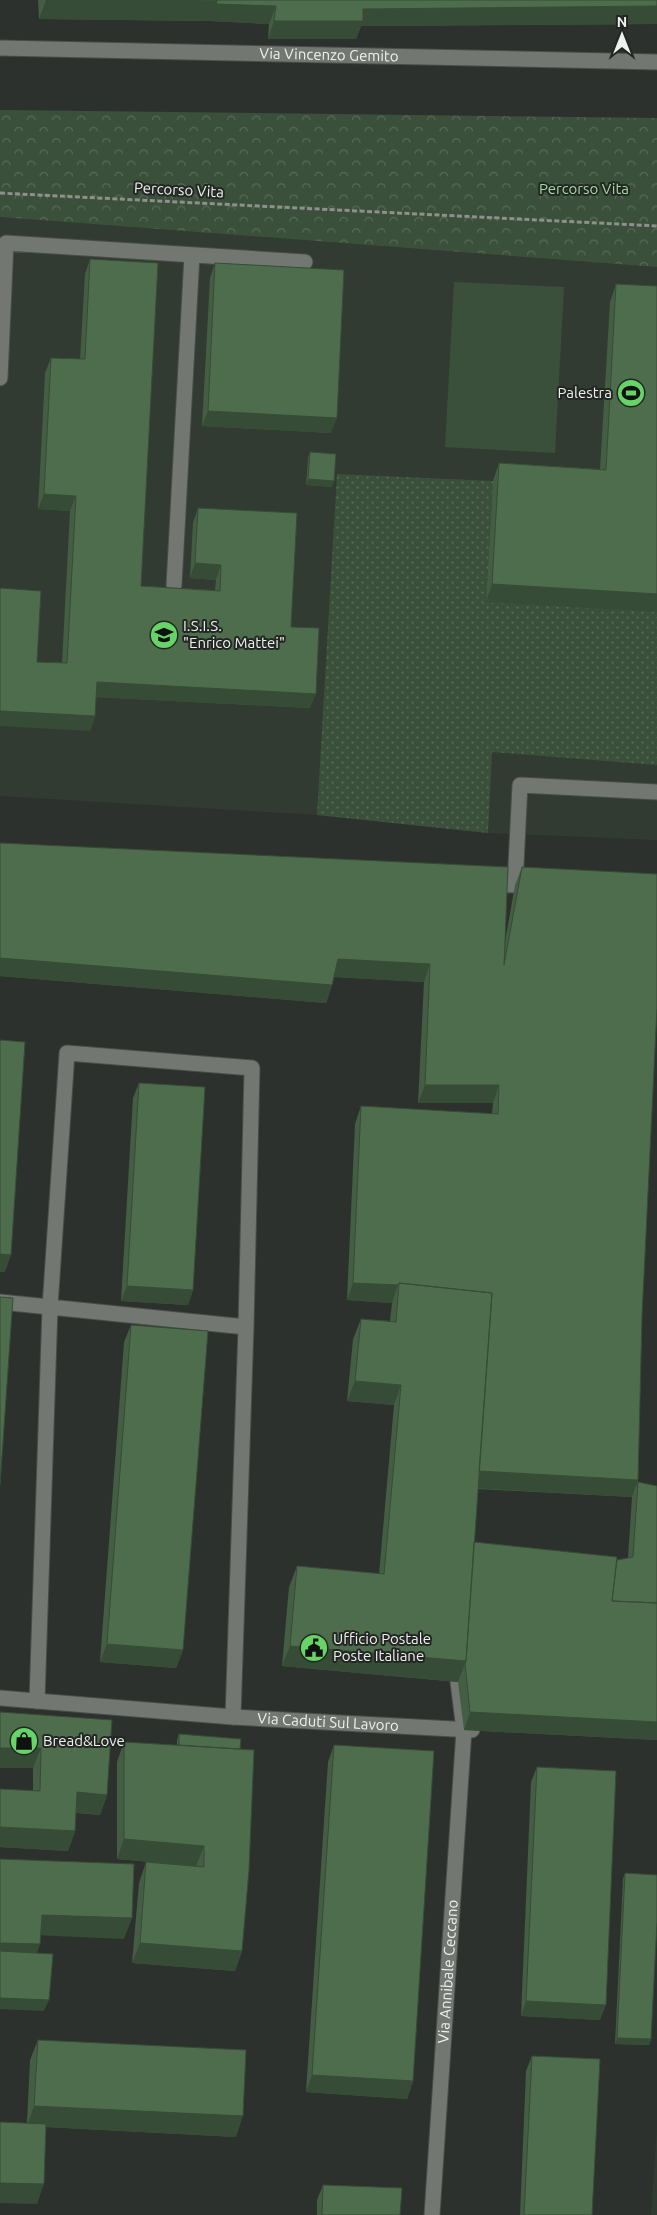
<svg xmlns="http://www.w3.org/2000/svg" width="657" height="2215" font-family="Ubuntu,sans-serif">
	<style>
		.built { fill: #323b31 }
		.grass { fill: url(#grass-dots) }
		.park { fill: url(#park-crowns) }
		.pitch { fill: #3b503a }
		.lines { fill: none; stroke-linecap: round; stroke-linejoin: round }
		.service-casing { stroke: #494d49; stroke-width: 17 }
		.minor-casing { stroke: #494d49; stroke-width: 17 }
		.path { stroke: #8d908c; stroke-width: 3; stroke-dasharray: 5 2.5; stroke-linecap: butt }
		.service { stroke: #727771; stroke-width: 15 }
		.minor { stroke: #727771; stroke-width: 15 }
		.wall { fill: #435e42; fill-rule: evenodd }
		.shaded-wall { fill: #374c36 }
		.building { fill: #4e6d4d; stroke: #374c36 }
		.labels { text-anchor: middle; stroke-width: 4; stroke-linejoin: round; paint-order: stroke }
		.street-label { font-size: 15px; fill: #eff1ee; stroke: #232723 }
		.park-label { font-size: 15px; fill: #a5d9a3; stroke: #232723 }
		.poi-label { font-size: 15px; fill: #eff1ee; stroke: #232723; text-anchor: start }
	</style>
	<defs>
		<pattern id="grass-dots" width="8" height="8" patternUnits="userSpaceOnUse" patternTransform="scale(1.25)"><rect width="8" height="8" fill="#3b503a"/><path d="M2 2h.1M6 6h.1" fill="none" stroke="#586a57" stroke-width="1.8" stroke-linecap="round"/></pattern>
		<pattern id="park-crowns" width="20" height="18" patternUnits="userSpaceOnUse" patternTransform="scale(1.25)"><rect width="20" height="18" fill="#3b503a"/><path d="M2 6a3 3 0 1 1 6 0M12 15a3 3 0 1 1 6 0" fill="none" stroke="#586a57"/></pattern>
	</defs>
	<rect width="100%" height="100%" fill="#2d312d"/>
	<path class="built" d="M 0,217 L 657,267 L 657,840 L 488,833 L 317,815 L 0,796 Z
		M 657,2128 L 657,2215 L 651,2215 Z"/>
	<path class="grass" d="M 337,474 L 493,481 L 486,602 L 657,612 L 657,765 L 492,752 L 488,833 L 317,815 Z"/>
	<path class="park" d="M 0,110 L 657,118 L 657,267 L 0,217 Z"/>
	<path class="pitch" d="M 454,282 L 564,287 L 555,453 L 445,447 Z"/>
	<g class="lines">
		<defs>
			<path id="service" d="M 0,378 L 6,243 L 305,262
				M 174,585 L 192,255
				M 515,885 L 520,785 L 657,792
				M 0,1302 L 246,1327 L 252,1068 L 67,1053 L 50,1307 L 37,1701
				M 233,1717 L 246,1327"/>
			<g id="minor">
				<path id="s1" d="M 0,48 L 657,62"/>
				<path d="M 489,884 L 536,886"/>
				<path id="s2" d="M 0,1698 L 233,1717 L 472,1730"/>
				<path id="s3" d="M 432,2215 L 464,1730 L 458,1682 L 460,1663"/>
			</g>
		</defs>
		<use href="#service" class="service-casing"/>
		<use href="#minor" class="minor-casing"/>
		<path class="path" d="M 0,193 L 657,226"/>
		<use href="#service" class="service"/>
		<use href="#minor" class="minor"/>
	</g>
	<path class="wall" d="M 38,0 L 657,0 L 657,24 L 361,26 L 356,39 L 268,39 L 269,24 L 210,21 L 39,19 Z
		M 90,259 L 141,586 L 215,590 L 216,580 L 190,578 L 193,523 L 198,508 L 291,627 L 310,708 L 96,697 L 95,716 L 90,731 L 37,662 L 62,663 L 70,511 L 38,509 L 45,373 L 51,358 L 80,359 L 85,274 Z
		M 215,263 L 331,433 L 202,426 L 210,278 Z
		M 616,284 L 657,612 L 486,602 L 493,481 L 499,463 L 600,469 L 610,302 Z
		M 310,452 L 332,487 L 306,485 L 308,458 Z
		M 522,867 L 642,1316 L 638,1480 L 638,1482 L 657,1740 L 464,1730 L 458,1682 L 282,1666 L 289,1587 L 297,1566 L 379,1574 L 394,1405 L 347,1401 L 353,1339 L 361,1319 L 390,1321 L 392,1303 L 347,1300 L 355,1124 L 361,1106 L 492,1114 L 493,1103 L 418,1103 L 424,982 L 334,977 L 332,985 L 326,1003 L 0,976 L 505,942 L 515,885 ZM 478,1489 L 632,1497 L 628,1558 L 617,1560 L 474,1542 Z
		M 139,1083 L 193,1290 L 188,1305 L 121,1301 L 133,1098 Z
		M 131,1325 L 183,1650 L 176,1668 L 100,1662 L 124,1342 Z
		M 0,1712 L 107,1795 L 100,1815 L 76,1813 L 75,1831 L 68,1851 L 0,1847 L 0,1789 L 33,1791 L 33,1768 L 0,1768 Z
		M 179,1734 L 240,1749 L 242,1951 L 235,1971 L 132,1963 L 139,1883 L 146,1862 L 196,1866 L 117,1859 L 117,1762 L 124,1742 L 177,1745 L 177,1740 Z
		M 334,1745 L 413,2081 L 407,2099 L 306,2092 L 328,1762 Z
		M 537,1767 L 600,2020 L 521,2016 L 531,1782 Z
		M 625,1873 L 651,2039 L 649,2045 L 615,2044 L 623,1879 Z
		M 38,2040 L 236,2137 L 46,2127 L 37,2204 L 27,2123 L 30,2060 Z
		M 532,2056 L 592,2215 L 520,2215 L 526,2071 Z
		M 323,2185 L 400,2215 L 317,2215 L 317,2200 Z"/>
	<path class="shaded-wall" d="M 46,0 L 156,0 L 217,1 L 210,21 L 39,19 Z
		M 216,4 L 276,6 L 269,24 L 210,21 Z
		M 657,6 L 657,24 L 361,26 L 356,39 L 268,39 L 274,21 L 363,9 Z
		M 208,411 L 337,418 L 331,433 L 202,426 Z
		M 308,479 L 334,481 L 332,487 L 306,485 Z
		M 44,494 L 76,496 L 70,511 L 38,509 Z
		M 195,563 L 221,565 L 216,580 L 190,578 Z
		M 492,584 L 657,594 L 657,612 L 486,602 Z
		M 97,682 L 316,694 L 310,708 L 92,697 Z
		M 0,711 L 95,716 L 90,731 L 0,726 Z
		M 0,958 L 332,985 L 326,1003 L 0,976 Z
		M 338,959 L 430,964 L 424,982 L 331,977 Z
		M 425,1085 L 499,1085 L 493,1103 L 418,1103 Z
		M 0,1254 L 11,1255 L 5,1272 L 0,1272 Z
		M 353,1283 L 398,1285 L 392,1303 L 347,1300 Z
		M 127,1286 L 193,1290 L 188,1305 L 121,1301 Z
		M 355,1381 L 401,1385 L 394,1405 L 347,1401 Z
		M 478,1471 L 638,1480 L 632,1497 L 472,1488 Z
		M 107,1644 L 183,1650 L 176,1668 L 100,1662 Z
		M 290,1646 L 466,1661 L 458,1682 L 282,1666 Z
		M 470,1712 L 657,1722 L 657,1740 L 464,1730 Z
		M 0,1748 L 41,1748 L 33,1768 L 0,1768 Z
		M 77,1792 L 107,1795 L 100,1815 L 70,1812 Z
		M 0,1827 L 75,1831 L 68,1851 L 0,1847 Z
		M 124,1839 L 204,1846 L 196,1866 L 117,1859 Z
		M 42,1915 L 132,1918 L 124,1939 L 34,1935 Z
		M 0,1943 L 40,1944 L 33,1965 L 0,1963 Z
		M 140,1943 L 242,1951 L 235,1971 L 132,1963 Z
		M 0,1998 L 49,2000 L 44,2011 L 0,2009 Z
		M 526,2001 L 606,2005 L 600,2020 L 521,2016 Z
		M 617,2038 L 651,2039 L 649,2045 L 615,2044 Z
		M 312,2075 L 413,2081 L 407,2099 L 306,2092 Z
		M 34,2106 L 243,2116 L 236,2137 L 27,2126 Z
		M 0,2183 L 44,2184 L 37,2204 L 0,2203 Z"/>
	<path class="building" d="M 156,0 L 217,0 L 217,1 Z
		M 217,0 L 657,0 L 657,6 L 363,9 L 363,21 L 274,21 L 276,6 L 216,4 Z
		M 90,259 L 158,263 L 141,586 L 220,591 L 221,565 L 195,563 L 198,508 L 297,513 L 291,627 L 319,628 L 316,694 L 97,682 L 95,716 L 0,711 L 0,588 L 41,591 L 37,662 L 67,663 L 76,496 L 44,494 L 51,358 L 85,359 Z
		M 215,263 L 344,270 L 337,418 L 208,411 Z
		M 616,284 L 657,286 L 657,594 L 492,584 L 499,463 L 606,470 Z
		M 310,452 L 336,454 L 334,481 L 308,479 Z
		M 0,843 L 508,867 L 504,965 L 522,867 L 657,874 L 657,1008 L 642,1316 L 638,1480 L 479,1471 L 492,1293 L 399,1283 L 398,1285 L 353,1283 L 361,1106 L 498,1114 L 499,1085 L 425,1085 L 430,964 L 338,959 L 332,985 L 0,958 Z
		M 0,1040 L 25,1042 L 11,1255 L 0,1254 Z
		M 139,1083 L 205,1087 L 193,1290 L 127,1286 Z
		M 399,1283 L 492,1293 L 466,1661 L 290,1646 L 297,1566 L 384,1574 L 401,1385 L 355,1381 L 361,1319 L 396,1322 Z
		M 0,1297 L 13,1298 L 0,1485 Z
		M 131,1325 L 208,1331 L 183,1650 L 107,1644 Z
		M 638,1482 L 657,1486 L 657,1603 L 612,1601 L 617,1560 L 633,1557 Z
		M 474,1542 L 617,1557 L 612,1601 L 657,1603 L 657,1722 L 470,1712 L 465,1664 L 466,1661 Z
		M 0,1712 L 112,1720 L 107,1795 L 77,1792 L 75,1831 L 0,1827 L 0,1789 L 40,1791 L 41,1748 L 0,1748 L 0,1750 Z
		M 179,1734 L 241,1739 L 240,1749 L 179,1745 Z
		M 124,1742 L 254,1750 L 249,1870 L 242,1951 L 140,1943 L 146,1862 L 204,1867 L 204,1846 L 124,1839 Z
		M 334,1745 L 434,1751 L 413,2081 L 312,2075 Z
		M 537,1767 L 616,1771 L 606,2005 L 526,2001 Z
		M 0,1859 L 134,1864 L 132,1918 L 42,1915 L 40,1944 L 0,1943 Z
		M 625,1873 L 657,1875 L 657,1922 L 651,2039 L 617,2038 Z
		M 0,1951 L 53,1954 L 49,2000 L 0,1998 Z
		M 38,2040 L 246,2050 L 243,2116 L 34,2106 Z
		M 532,2056 L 600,2059 L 592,2215 L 524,2215 Z
		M 0,2122 L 46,2124 L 44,2184 L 0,2183 Z
		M 323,2185 L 402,2188 L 400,2215 L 322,2215 Z"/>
	<defs>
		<symbol id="stadium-disc" viewBox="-11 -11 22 22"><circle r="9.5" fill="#66d466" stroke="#232723"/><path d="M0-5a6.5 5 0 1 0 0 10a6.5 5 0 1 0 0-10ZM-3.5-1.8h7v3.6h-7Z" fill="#111"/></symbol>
		<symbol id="school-disc" viewBox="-11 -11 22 22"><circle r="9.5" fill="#66d466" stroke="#232723"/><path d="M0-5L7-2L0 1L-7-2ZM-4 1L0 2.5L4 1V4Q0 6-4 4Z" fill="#111"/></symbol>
		<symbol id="civic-disc" viewBox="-11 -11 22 22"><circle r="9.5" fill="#66d466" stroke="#232723"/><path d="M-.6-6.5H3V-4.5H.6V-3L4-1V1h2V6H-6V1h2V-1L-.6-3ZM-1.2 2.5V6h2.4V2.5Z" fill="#111"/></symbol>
		<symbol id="shop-disc" viewBox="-11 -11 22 22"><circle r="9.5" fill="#66d466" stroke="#232723"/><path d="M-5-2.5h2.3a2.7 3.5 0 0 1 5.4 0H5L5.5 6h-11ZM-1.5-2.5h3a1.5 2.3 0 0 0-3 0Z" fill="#111"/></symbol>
	</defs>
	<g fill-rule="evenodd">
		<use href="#stadium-disc" x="615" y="377" width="32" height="32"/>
		<use href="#school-disc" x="148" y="619" width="32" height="32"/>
		<use href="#civic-disc" x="298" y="1632" width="32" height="32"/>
		<use href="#shop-disc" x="8" y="1725" width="32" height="32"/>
	</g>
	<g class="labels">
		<g class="street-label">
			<text dy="5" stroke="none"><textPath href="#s1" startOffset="329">Via Vincenzo Gemito</textPath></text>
			<text transform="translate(179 190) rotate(3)" y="5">Percorso Vita</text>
			<text dy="5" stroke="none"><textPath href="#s2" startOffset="329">Via Caduti Sul Lavoro</textPath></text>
			<text dy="5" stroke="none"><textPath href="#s3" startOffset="244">Via Annibale Ceccano</textPath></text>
		</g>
		<g class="park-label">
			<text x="584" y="194">Percorso Vita</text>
		</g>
		<g class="poi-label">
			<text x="612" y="398" text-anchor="end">Palestra</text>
			<text x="183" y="631">I.S.I.S.<tspan x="183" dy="17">"Enrico Mattei"</tspan></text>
			<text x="333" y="1644">Ufficio Postale<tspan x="333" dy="17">Poste Italiane</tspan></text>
			<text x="43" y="1746">Bread&amp;Love</text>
		</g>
	</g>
	<g transform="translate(622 35)" stroke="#232723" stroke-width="4" paint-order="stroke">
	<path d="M0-4L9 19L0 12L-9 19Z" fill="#eff1ee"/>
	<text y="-8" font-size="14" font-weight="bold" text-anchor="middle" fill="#eff1ee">N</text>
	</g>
</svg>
